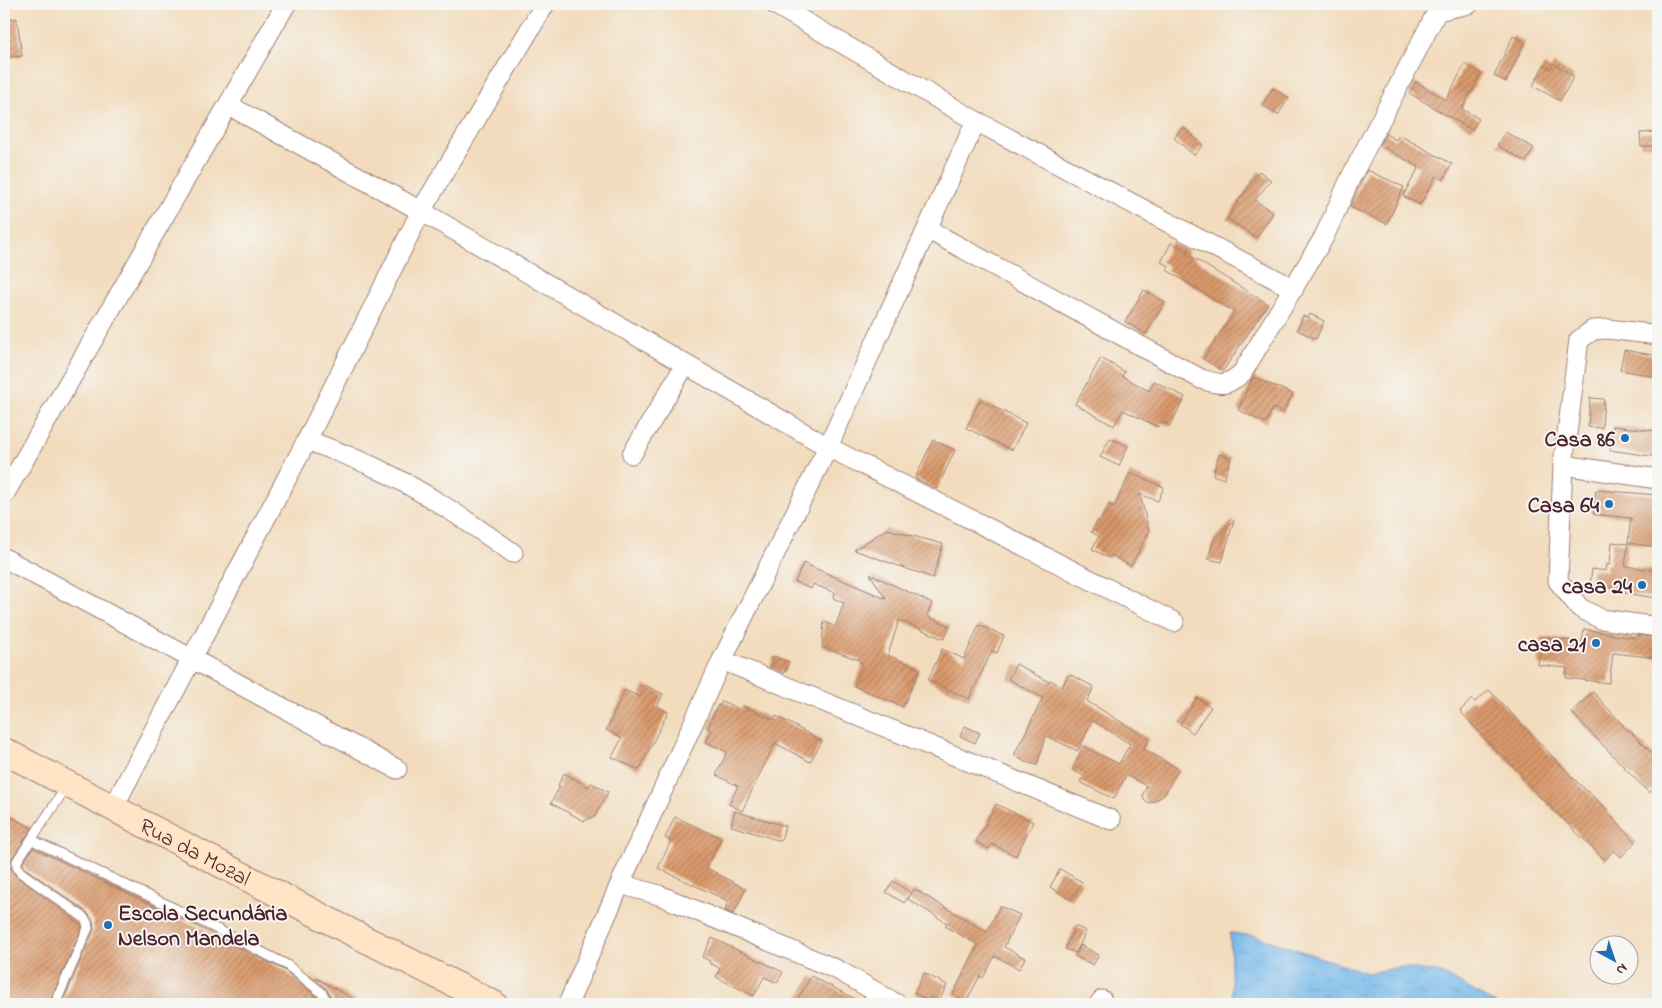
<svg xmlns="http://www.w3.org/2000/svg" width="1662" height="1008" font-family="'Indie Flower',sans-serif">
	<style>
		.water { fill: url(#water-ripples); stroke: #5f6c8a }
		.building { fill: url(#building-hatch) }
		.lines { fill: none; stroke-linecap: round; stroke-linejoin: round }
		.service-casing { stroke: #9e7e74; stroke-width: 11 }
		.minor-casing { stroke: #9e7e74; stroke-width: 21 }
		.secondary-casing { stroke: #9e7e74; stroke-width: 28 }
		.service { stroke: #fff; stroke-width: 9 }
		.minor { stroke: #fff; stroke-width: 19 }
		.secondary { stroke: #ffe4c6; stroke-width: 26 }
		.poi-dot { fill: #1f6fb2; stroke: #f6f6f2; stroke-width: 2 }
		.labels { text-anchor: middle; stroke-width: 4; stroke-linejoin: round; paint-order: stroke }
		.poi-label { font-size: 22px; font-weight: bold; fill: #4a1f2b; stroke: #f6f6f2; text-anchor: end }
		.street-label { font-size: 22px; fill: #4a1f2b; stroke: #f6f6f2 }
	</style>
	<defs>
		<pattern id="water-ripples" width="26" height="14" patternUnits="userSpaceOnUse" patternTransform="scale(1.25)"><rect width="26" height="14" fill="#74b8ea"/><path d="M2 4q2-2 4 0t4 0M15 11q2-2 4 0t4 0" fill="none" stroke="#6195be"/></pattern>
		<pattern id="building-hatch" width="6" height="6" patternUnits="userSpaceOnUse" patternTransform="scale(1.25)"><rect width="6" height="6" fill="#d9996b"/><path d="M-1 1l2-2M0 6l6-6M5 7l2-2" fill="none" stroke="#b27c58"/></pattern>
	</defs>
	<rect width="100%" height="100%" fill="#f6f6f2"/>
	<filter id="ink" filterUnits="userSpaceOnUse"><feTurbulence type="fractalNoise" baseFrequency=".02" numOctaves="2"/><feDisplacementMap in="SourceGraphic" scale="10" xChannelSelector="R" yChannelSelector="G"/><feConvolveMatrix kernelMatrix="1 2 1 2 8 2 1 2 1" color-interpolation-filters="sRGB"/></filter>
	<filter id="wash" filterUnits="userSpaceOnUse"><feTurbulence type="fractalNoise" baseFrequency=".0096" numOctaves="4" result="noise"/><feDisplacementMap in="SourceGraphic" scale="20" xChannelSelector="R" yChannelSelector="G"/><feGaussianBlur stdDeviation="1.12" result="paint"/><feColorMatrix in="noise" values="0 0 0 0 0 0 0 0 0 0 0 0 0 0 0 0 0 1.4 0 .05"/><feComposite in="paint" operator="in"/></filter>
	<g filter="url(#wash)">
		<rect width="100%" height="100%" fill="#f2dcbd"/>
		<path class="water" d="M 1230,933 L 1256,936 L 1367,973 L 1402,967 L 1442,973 L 1496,1004 L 1232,1004 Z"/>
		<g id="blocks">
			<path class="building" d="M 17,18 L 22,56 L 4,58 L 4,20 Z
				M 1513,36 L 1525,42 L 1506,82 L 1494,76 Z
				M 1465,64 L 1481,73 L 1462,109 L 1479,119 L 1472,130 L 1409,93 L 1416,82 L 1446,100 Z
				M 1554,64 L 1574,76 L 1560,101 L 1533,86 L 1544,65 L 1551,69 Z
				M 1273,88 L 1289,98 L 1278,115 L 1262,105 Z
				M 1183,127 L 1203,145 L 1194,155 L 1174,138 Z
				M 1505,132 L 1534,148 L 1526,162 L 1497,145 Z
				M 1658,132 L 1658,146 L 1641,146 L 1640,133 Z
				M 1386,134 L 1396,140 L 1399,135 L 1452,164 L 1443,180 L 1436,176 L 1420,205 L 1403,196 L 1419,167 L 1380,145 Z
				M 1367,170 L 1404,187 L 1387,224 L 1350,207 Z
				M 1259,171 L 1271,180 L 1255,200 L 1273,213 L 1256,238 L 1227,218 Z
				M 1171,243 L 1188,251 L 1187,254 L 1268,304 L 1223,371 L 1203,359 L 1234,312 L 1167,270 L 1169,266 L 1161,262 Z
				M 1144,290 L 1165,302 L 1146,334 L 1125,322 Z
				M 1310,314 L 1324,321 L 1316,339 L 1297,330 L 1303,316 L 1308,318 Z
				M 1624,350 L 1658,356 L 1658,377 L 1620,370 Z
				M 1101,358 L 1125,372 L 1122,376 L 1149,391 L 1154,381 L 1185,397 L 1170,426 L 1161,422 L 1158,427 L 1123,410 L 1114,426 L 1075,404 Z
				M 1253,377 L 1293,394 L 1283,413 L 1273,408 L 1266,423 L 1238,410 Z
				M 1590,398 L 1604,399 L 1602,428 L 1588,427 Z
				M 980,400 L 1026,423 L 1012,450 L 966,428 Z
				M 1613,426 L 1658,431 L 1658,457 L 1610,450 Z
				M 1110,438 L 1128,446 L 1119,466 L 1100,457 Z
				M 933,440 L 955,450 L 937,489 L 915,478 Z
				M 1219,454 L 1231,458 L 1224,479 L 1213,475 Z
				M 1130,473 L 1164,487 L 1158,501 L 1140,494 L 1149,532 L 1131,566 L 1111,555 L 1109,558 L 1092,549 L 1099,536 L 1091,532 L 1098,520 L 1100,521 L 1109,504 L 1114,507 Z
				M 1596,490 L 1658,495 L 1658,547 L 1628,543 L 1631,518 L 1593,514 Z
				M 1234,520 L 1222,562 L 1208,559 L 1214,539 Z
				M 887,529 L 943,544 L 933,578 L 854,550 Z
				M 1612,542 L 1628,544 L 1625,566 L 1658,571 L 1655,598 L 1625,593 L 1626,590 L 1590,585 L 1592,569 L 1606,571 L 1607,564 L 1610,565 Z
				M 803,563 L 886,599 L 870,574 L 932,603 L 927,616 L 950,626 L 944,639 L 899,620 L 888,655 L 920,669 L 903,707 L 854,686 L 863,663 L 859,662 L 860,660 L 822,647 L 824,621 L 835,627 L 844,603 L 833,598 L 835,593 L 813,584 L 811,589 L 795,582 Z
				M 979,625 L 1004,636 L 997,653 L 992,651 L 969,699 L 928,680 L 942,649 L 964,659 Z
				M 1584,629 L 1612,634 L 1612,635 L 1636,638 L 1637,635 L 1658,638 L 1658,658 L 1613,653 L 1609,683 L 1566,678 L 1567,668 L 1538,665 L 1542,637 L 1582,642 Z
				M 774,656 L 789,662 L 784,673 L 770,667 Z
				M 1016,664 L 1049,682 L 1050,680 L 1062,687 L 1069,674 L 1094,687 L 1087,701 L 1149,739 L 1143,749 L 1179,769 L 1164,795 L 1153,802 L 1147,803 L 1144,800 L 1143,794 L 1147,786 L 1126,775 L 1114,799 L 1080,782 L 1084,776 L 1072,770 L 1083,746 L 1119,764 L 1130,744 L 1092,720 L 1078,751 L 1046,736 L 1037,765 L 1025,762 L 1014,755 L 1043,698 L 1008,679 Z
				M 645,685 L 663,694 L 657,707 L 668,712 L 639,770 L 612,757 L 622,738 L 606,730 L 625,690 L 640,697 Z
				M 1489,690 L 1576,781 L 1609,811 L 1607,812 L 1636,842 L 1621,857 L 1614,850 L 1605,860 L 1536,793 L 1521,776 L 1522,775 L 1500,753 L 1499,754 L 1460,711 L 1472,699 L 1475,702 Z
				M 1593,692 L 1628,731 L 1629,730 L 1658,759 L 1658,785 L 1649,793 L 1571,712 Z
				M 1197,698 L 1211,707 L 1193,733 L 1180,724 Z
				M 722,701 L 741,710 L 743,706 L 774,720 L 776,716 L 822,741 L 810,762 L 775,743 L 742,811 L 729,804 L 738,786 L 716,775 L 727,752 L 706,742 L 712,730 L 708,728 L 718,705 L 720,706 Z
				M 965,726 L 980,733 L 975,743 L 960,736 Z
				M 564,773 L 589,787 L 591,783 L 608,792 L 595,816 L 584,821 L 551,803 L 560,786 L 558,785 Z
				M 996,804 L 1033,822 L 1016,856 L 992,844 L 989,849 L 976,842 Z
				M 735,811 L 785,826 L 781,841 L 731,826 Z
				M 4,813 L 32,828 L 12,858 L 11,868 L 15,875 L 81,925 L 82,927 L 49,1004 L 4,1004 Z
				M 675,817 L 721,838 L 707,868 L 746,889 L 733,914 L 725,910 L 728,901 L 658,868 L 671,841 L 665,838 Z
				M 33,848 L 202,929 L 284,970 L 316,996 L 322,1004 L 62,1004 L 94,930 L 93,921 L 87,912 L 25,868 L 23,863 Z
				M 1060,869 L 1082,882 L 1071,900 L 1050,887 Z
				M 893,881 L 911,893 L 904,903 L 886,892 Z
				M 914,889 L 987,932 L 1000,906 L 1020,915 L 1004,947 L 1025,958 L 1019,969 L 995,956 L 983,978 L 980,976 L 966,1002 L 953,994 L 978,945 L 945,926 L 947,923 L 908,899 Z
				M 1075,926 L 1086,931 L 1076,953 L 1065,949 Z
				M 712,938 L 783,972 L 777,983 L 764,977 L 754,996 L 716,977 L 720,968 L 709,963 L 710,961 L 702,957 Z
				M 1081,945 L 1099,955 L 1093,965 L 1075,956 Z
				M 924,973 L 947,985 L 939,1001 L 931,997 L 929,1001 L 914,993 Z
				M 310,975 L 363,1004 L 335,1004 L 326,988 Z
				M 811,976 L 865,1004 L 795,1004 Z"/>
		</g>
	</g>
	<g filter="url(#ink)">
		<use href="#blocks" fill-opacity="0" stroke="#9e7e74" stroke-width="1"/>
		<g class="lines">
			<defs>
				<path id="service" d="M 32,840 L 205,923 L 287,965 L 321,992 L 329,1004
					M 55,1004 L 88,928 L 87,922 L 83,917 L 20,872 L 17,867 L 17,861 L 67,786"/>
				<path id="minor" d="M 774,4 L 976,121 L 1294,289
					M 1437,11 L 1469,4
					M 228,105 L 421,211 L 828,447 L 1174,622
					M 927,229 L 1201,379 C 1221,385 1226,387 1242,373 L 1324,237 L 1351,177 L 1441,4
					M 1658,335 L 1608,329 L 1593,330 L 1579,340 L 1563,465 L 1558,581 L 1580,608 L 1601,619 L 1658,627
					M 307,440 C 330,449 353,457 374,467 C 424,491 469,522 513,553
					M 632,454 L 685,365
					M 1563,465 L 1658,479
					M 4,495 L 286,4
					M 4,558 L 397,769
					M 722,660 L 1111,820
					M 113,808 L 307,440 L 421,211 L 545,4
					M 620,884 L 659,895 L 838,970 L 897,1004
					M 568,1004 L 620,884 L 722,660 L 828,447 L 976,121
					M 1099,1004 L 1102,1000"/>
				<g id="secondary">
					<path id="s1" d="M 4,751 L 347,930 L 494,1004"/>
				</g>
			</defs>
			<use href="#service" class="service-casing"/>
			<use href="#minor" class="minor-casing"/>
			<use href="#secondary" class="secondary-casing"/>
			<use href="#service" class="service"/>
			<use href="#minor" class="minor"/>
			<use href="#secondary" class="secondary"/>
		</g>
	</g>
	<g class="poi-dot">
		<circle cx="1625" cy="438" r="5"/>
		<circle cx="1609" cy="504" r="5"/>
		<circle cx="1642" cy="585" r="5"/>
		<circle cx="1596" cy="643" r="5"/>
		<circle cx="108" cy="925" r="5"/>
	</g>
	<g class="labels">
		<g class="poi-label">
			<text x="1615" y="446">Casa 86</text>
			<text x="1599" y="512">Casa 64</text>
			<text x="1632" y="593">casa 24</text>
			<text x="1586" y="651">casa 21</text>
			<text x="118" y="920" text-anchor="start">Escola Secundária<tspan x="118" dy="25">Nelson Mandela</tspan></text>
		</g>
		<g class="street-label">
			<text dy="8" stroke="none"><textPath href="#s1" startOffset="216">Rua da Mozal</textPath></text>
		</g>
	</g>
	<rect width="1662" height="1008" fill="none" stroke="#f6f6f2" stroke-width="20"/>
	<g transform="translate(1614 960) rotate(140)"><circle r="24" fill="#f6f6f2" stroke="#b1a0a2"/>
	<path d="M0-4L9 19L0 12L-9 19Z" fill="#1f6fb2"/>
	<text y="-8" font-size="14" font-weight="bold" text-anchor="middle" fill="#4a1f2b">N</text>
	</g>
</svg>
